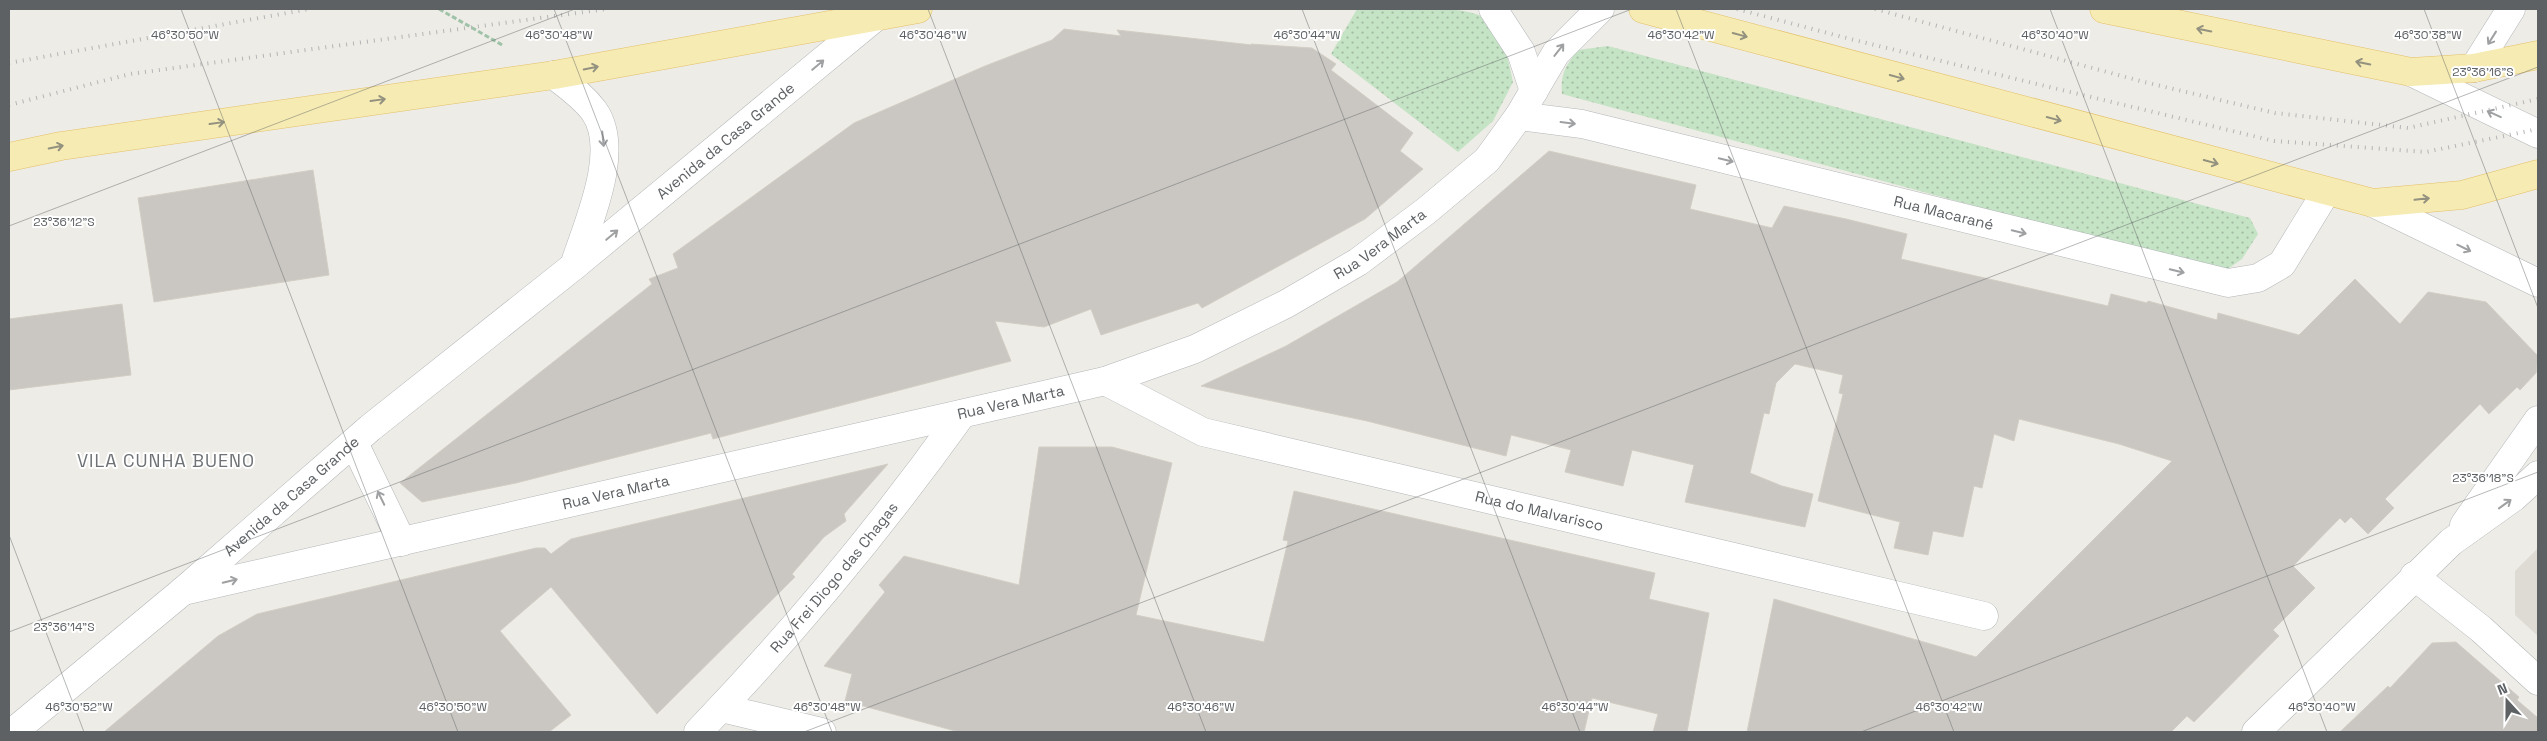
<svg xmlns="http://www.w3.org/2000/svg" width="2547" height="741" font-family="'Space Grotesk',sans-serif">
	<style>
		.education { fill: #dedbd4 }
		.park { fill: url(#park-dots) }
		.building { fill: #cac7c2; stroke: #d2cec5 }
		.lines { fill: none; stroke-linecap: round; stroke-linejoin: round }
		.minor-casing { stroke: #b3b6b9; stroke-width: 29 }
		.major-casing { stroke: #e3c06a; stroke-width: 29 }
		.path { stroke: #9fc3a9; stroke-width: 3; stroke-dasharray: 5 2.5; stroke-linecap: butt }
		.minor { stroke: #fff; stroke-width: 28 }
		.major { stroke: #f6ebb2; stroke-width: 28 }
		.rail { stroke: #b3b4b4; stroke-width: 4; stroke-dasharray: 1 6; stroke-linecap: butt }
		.oneway { stroke: #93917f }
		.oneway2 { stroke: #9ea0a2 }
		.ticks { fill: none; stroke: #5d6164; stroke-width: 1; stroke-opacity: 0.45 }
		.labels { text-anchor: middle; stroke-width: 4; stroke-linejoin: round; paint-order: stroke }
		.street-label { font-size: 15px; fill: #5d6164; stroke: #fff }
		.quarter-label { font-size: 18px; letter-spacing: 1px; fill: #6f7376; stroke: #fff }
		.ticks-label { font-size: 12px; text-anchor: middle; fill: #5d6164; stroke: #fff; stroke-width: 4; stroke-linejoin: round; paint-order: stroke }
	</style>
	<defs>
		<pattern id="park-dots" width="8" height="8" patternUnits="userSpaceOnUse" patternTransform="scale(1.25)"><rect width="8" height="8" fill="#c5e3c5"/><path d="M2 2h.1M6 6h.1" fill="none" stroke="#a3bba4" stroke-width="1.8" stroke-linecap="round"/></pattern>
	</defs>
	<rect width="100%" height="100%" fill="#eeece6"/>
	<path class="education" d="M 2538,548 L 2538,636 L 2515,615 L 2515,571 Z"/>
	<path class="park" d="M 1357,9 C 1386,9 1465,3 1487,19 C 1503,32 1509,63 1513,82 L 1493,121 L 1458,152 L 1331,54 Z
		M 1608,46 L 2250,218 L 2258,234 L 2242,259 L 2222,273 L 1562,94 C 1560,74 1566,65 1578,50 Z"/>
	<path class="building" d="M 1064,29 L 1121,36 L 1117,30 L 1252,45 L 1251,44 L 1312,48 L 1336,64 L 1331,70 L 1413,133 L 1400,151 L 1423,169 L 1365,219 L 1202,308 L 1198,303 L 1101,335 L 1091,309 L 1044,327 L 995,321 L 1011,361 L 713,439 L 711,433 L 516,483 L 422,502 L 400,483 L 652,284 L 649,279 L 678,268 L 673,254 L 854,123 L 985,66 L 1052,40 Z
		M 1549,151 L 1696,185 L 1690,209 L 1772,228 L 1784,206 L 1846,219 L 1907,234 L 1901,259 L 2108,306 L 2111,294 L 2147,303 L 2148,301 L 2217,320 L 2218,313 L 2299,335 L 2355,279 L 2400,324 L 2428,292 L 2486,302 L 2538,356 L 2536,373 L 2520,390 L 2517,387 L 2489,414 L 2480,404 L 2385,499 L 2394,508 L 2368,534 L 2351,517 L 2345,523 L 2340,518 L 2293,566 L 2315,588 L 2273,630 L 2279,636 L 2194,722 L 2187,716 L 2171,732 L 1747,732 L 1774,599 L 1976,657 L 2172,461 L 2119,444 L 2019,419 L 2014,441 L 1994,434 L 1982,488 L 1974,486 L 1963,537 L 1933,531 L 1928,555 L 1894,548 L 1900,522 L 1818,501 L 1843,394 L 1839,393 L 1843,375 L 1795,364 L 1776,383 L 1769,414 L 1764,413 L 1750,473 L 1782,486 L 1813,494 L 1805,527 L 1685,502 L 1694,465 L 1632,450 L 1623,486 L 1565,472 L 1571,450 L 1511,435 L 1506,456 L 1367,421 L 1201,386 L 1286,346 L 1397,282 Z
		M 313,170 L 329,275 L 154,302 L 138,198 Z
		M 122,304 L 131,375 L 9,390 L 9,319 Z
		M 1039,447 L 1112,447 L 1172,463 L 1136,615 L 1264,642 L 1288,541 L 1283,540 L 1294,491 L 1655,573 L 1649,599 L 1709,613 L 1687,732 L 1653,732 L 1658,714 L 1592,698 L 1584,732 L 959,732 L 845,701 L 852,674 L 824,666 L 885,592 L 879,585 L 904,556 L 1019,585 Z
		M 888,464 L 844,514 L 846,521 L 824,537 L 792,574 L 795,577 L 657,714 L 551,587 L 500,631 L 571,715 L 549,732 L 104,732 L 218,636 L 257,614 L 536,548 L 545,548 L 551,554 L 571,539 Z
		M 2456,642 L 2519,697 L 2517,700 L 2538,718 L 2538,732 L 2340,732 L 2388,686 L 2390,688 L 2432,643 Z"/>
	<g class="lines">
		<defs>
			<g id="minor">
				<path d="M 1493,9 L 1521,52 L 1534,91"/>
				<path d="M 2474,68 L 2511,9"/>
				<path d="M 2411,72 L 2538,134"/>
				<path d="M 554,75 C 568,86 583,96 594,111 C 622,150 587,225 574,266"/>
				<path id="s1" d="M 1519,116 L 1582,124 L 2228,283 L 2258,278 L 2282,264 L 2326,192"/>
				<path d="M 2373,203 L 2538,283"/>
				<path id="s2" d="M 1105,381 L 1203,432 L 1984,616"/>
				<path d="M 354,443 L 402,542"/>
				<path d="M 2464,525 L 2538,420"/>
				<path d="M 2414,576 L 2481,629 L 2538,681"/>
				<path id="s3" d="M 183,591 L 1105,381 L 1195,349 L 1286,304 L 1358,262 L 1426,211 L 1487,160 L 1519,116 L 1556,53 L 1600,9"/>
				<path d="M 721,708 L 822,732"/>
				<path id="s4" d="M 13,732 L 183,591 L 370,428 L 574,266 L 878,15"/>
				<path id="s5" d="M 698,732 C 793,633 882,526 962,414"/>
				<path d="M 2256,732 L 2451,542 L 2514,497 L 2538,475"/>
			</g>
			<path id="major" d="M 1643,9 L 2373,203 L 2462,195 L 2538,174
				M 2104,9 L 2411,72 L 2474,68 L 2538,55
				M 9,157 L 61,146 L 554,75 L 918,9"/>
		</defs>
		<use href="#minor" class="minor-casing"/>
		<use href="#major" class="major-casing"/>
		<path class="path" d="M 439,9 L 504,46"/>
		<use href="#minor" class="minor"/>
		<use href="#major" class="major"/>
		<path class="rail" d="M 1737,9 L 1854,40 L 2274,141 L 2426,152 L 2538,129
			M 1875,9 L 2144,82 L 2275,113 L 2408,128 L 2538,99
			M 9,63 L 309,9
			M 9,105 L 130,74 L 606,9"/>
	</g>
	<defs><path id="oneway-shaft" d="M-6 0H5M1.5-3L5.5 0L1.5 3" fill="none" stroke-width="1.6" stroke-linecap="round" stroke-linejoin="round" transform="scale(1.25)"/></defs>
	<g class="oneway">
		<use href="#oneway-shaft" transform="translate(2204 30) rotate(-169)"/>
		<use href="#oneway-shaft" transform="translate(1740 35) rotate(15)"/>
		<use href="#oneway-shaft" transform="translate(2363 63) rotate(-169)"/>
		<use href="#oneway-shaft" transform="translate(591 68) rotate(-11)"/>
		<use href="#oneway-shaft" transform="translate(1897 77) rotate(15)"/>
		<use href="#oneway-shaft" transform="translate(378 100) rotate(-8)"/>
		<use href="#oneway-shaft" transform="translate(2054 119) rotate(15)"/>
		<use href="#oneway-shaft" transform="translate(217 123) rotate(-8)"/>
		<use href="#oneway-shaft" transform="translate(56 147) rotate(-12)"/>
		<use href="#oneway-shaft" transform="translate(2211 162) rotate(15)"/>
		<use href="#oneway-shaft" transform="translate(2422 199) rotate(-6)"/>
	</g>
	<g class="oneway2">
		<use href="#oneway-shaft" transform="translate(2492 38) rotate(122)"/>
		<use href="#oneway-shaft" transform="translate(1559 50) rotate(-52)"/>
		<use href="#oneway-shaft" transform="translate(818 65) rotate(-40)"/>
		<use href="#oneway-shaft" transform="translate(2494 114) rotate(-156)"/>
		<use href="#oneway-shaft" transform="translate(1568 123) rotate(7)"/>
		<use href="#oneway-shaft" transform="translate(603 139) rotate(84)"/>
		<use href="#oneway-shaft" transform="translate(1726 160) rotate(14)"/>
		<use href="#oneway-shaft" transform="translate(2019 232) rotate(14)"/>
		<use href="#oneway-shaft" transform="translate(612 235) rotate(-40)"/>
		<use href="#oneway-shaft" transform="translate(2464 248) rotate(26)"/>
		<use href="#oneway-shaft" transform="translate(2177 271) rotate(14)"/>
		<use href="#oneway-shaft" transform="translate(381 498) rotate(-116)"/>
		<use href="#oneway-shaft" transform="translate(2505 504) rotate(-36)"/>
		<use href="#oneway-shaft" transform="translate(230 581) rotate(-13)"/>
	</g>
	<path class="ticks" d="M 181,9 L 458,732M 554,9 L 832,732M 928,9 L 1206,732M 1302,9 L 1580,732M 1676,9 L 1954,732M 2050,9 L 2327,732M 2424,9 L 2538,308M 9,226 L 575,9M 9,535 L 84,732M 9,632 L 1632,9M 804,732 L 2538,67M 1861,732 L 2538,472"/>
	<g class="labels">
		<g class="street-label">
			<text dy="5" stroke="none"><textPath href="#s4" startOffset="926">Avenida da Casa Grande</textPath></text>
			<text dy="5" stroke="none"><textPath href="#s1" startOffset="436">Rua Macarané</textPath></text>
			<text dy="5" stroke="none"><textPath href="#s3" startOffset="1254">Rua Vera Marta</textPath></text>
			<text dy="5" stroke="none"><textPath href="#s3" startOffset="849">Rua Vera Marta</textPath></text>
			<text dy="5" stroke="none"><textPath href="#s3" startOffset="444">Rua Vera Marta</textPath></text>
			<text dy="5" stroke="none"><textPath href="#s4" startOffset="365">Avenida da Casa Grande</textPath></text>
			<text dy="5" stroke="none"><textPath href="#s2" startOffset="456">Rua do Malvarisco</textPath></text>
			<text dy="5" stroke="none"><textPath href="#s5" startOffset="206">Rua Frei Diogo das Chagas</textPath></text>
		</g>
		<g class="quarter-label">
			<text x="166" y="467">VILA CUNHA BUENO</text>
		</g>
	</g>
	<g class="ticks-label">
		<text x="185" y="39">46°30'50"W</text>
		<text x="559" y="39">46°30'48"W</text>
		<text x="933" y="39">46°30'46"W</text>
		<text x="1307" y="39">46°30'44"W</text>
		<text x="1681" y="39">46°30'42"W</text>
		<text x="2055" y="39">46°30'40"W</text>
		<text x="2428" y="39">46°30'38"W</text>
		<text x="2483" y="76">23°36'16"S</text>
		<text x="64" y="226">23°36'12"S</text>
		<text x="2483" y="482">23°36'18"S</text>
		<text x="64" y="631">23°36'14"S</text>
		<text x="79" y="711">46°30'52"W</text>
		<text x="453" y="711">46°30'50"W</text>
		<text x="827" y="711">46°30'48"W</text>
		<text x="1201" y="711">46°30'46"W</text>
		<text x="1575" y="711">46°30'44"W</text>
		<text x="1949" y="711">46°30'42"W</text>
		<text x="2322" y="711">46°30'40"W</text>
	</g>
	<rect width="2547" height="741" fill="none" stroke="#5d6164" stroke-width="20"/>
	<g transform="translate(2507 701) rotate(339)" stroke="#ffffff" stroke-width="4" paint-order="stroke">
	<path d="M0-4L9 19L0 12L-9 19Z" fill="#5d6164"/>
	<text y="-8" font-size="14" font-weight="bold" text-anchor="middle" fill="#5d6164">N</text>
	</g>
</svg>
